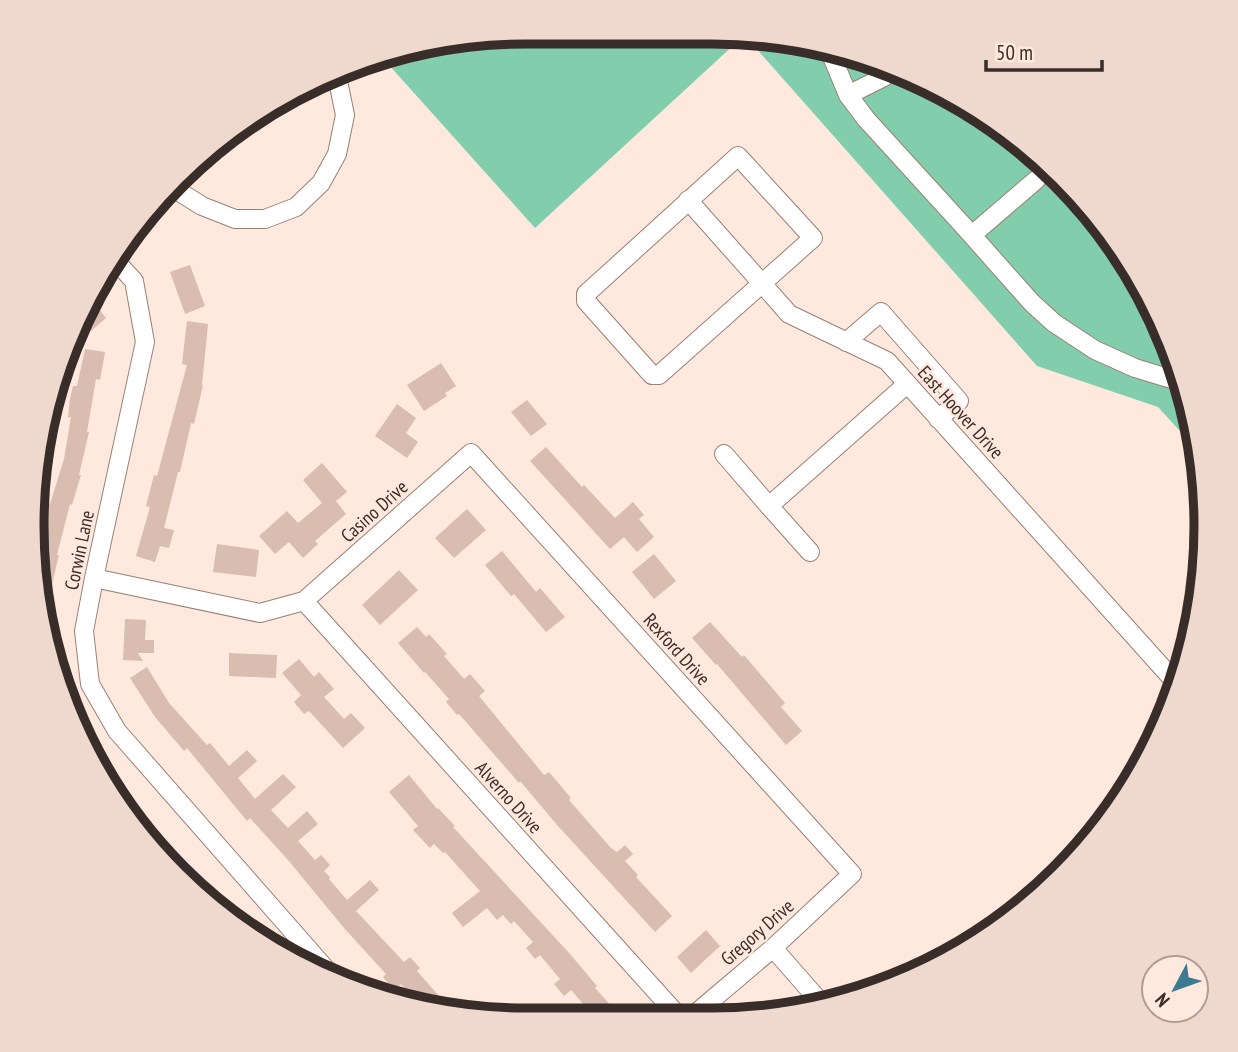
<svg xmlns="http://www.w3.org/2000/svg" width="1238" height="1052" font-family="'PT Sans Narrow',sans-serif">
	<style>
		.green { fill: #82ceac }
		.building { fill: #d8bdb0 }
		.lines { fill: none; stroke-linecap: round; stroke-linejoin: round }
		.minor-casing { stroke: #988073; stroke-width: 20 }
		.minor { stroke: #fff; stroke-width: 18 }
		.labels { text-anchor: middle; stroke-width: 5; stroke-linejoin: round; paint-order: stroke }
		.street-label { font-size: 19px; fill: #382d28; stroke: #ffe8dd }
		.rim { fill: none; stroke: #382d28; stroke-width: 9 }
	</style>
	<rect width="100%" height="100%" fill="#ffe8dd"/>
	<path class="green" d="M 526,32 L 776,36 L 931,83 L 1013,134 L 1084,200 L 1140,279 L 1180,367 L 1200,453 L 1158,407 L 1037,366 L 755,47 L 737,42 L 535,228 L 380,55 L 398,48 Z"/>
	<path class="building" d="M 190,265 L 205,306 L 185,314 L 170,272 Z
		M 90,298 L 106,318 L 91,331 L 80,317 Z
		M 187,321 L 208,324 L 202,385 L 203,385 L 194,424 L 191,423 L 180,472 L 178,472 L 164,528 L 174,530 L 169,548 L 160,546 L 155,562 L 136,556 L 150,507 L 146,506 L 154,475 L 157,476 L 187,365 L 182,364 Z
		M 85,349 L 105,352 L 100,380 L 96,379 L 87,432 L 89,432 L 79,475 L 81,475 L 72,505 L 70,504 L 57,555 L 59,555 L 52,584 L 49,584 L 45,622 L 43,622 L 36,590 L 36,560 L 49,504 L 50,504 L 64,459 L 71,417 L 68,417 L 70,399 L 73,386 L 77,386 Z
		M 441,363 L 456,386 L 445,393 L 447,396 L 424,411 L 407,385 Z
		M 527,400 L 547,424 L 531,436 L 511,412 Z
		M 397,404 L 416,418 L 406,433 L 418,442 L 407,458 L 375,436 Z
		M 546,447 L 582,487 L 584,485 L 615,518 L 633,502 L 644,515 L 639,519 L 654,537 L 637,552 L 624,537 L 610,549 L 530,461 Z
		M 322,463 L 347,492 L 336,501 L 346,514 L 315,541 L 318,544 L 303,558 L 289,542 L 275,554 L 259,536 L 287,511 L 298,523 L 322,503 L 303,480 Z
		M 467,509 L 486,530 L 454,558 L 435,538 Z
		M 217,544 L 259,550 L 256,577 L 213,572 Z
		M 502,551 L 536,592 L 540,588 L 565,617 L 546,632 L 514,594 L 511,596 L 485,565 Z
		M 654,554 L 676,581 L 654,599 L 632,572 Z
		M 399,570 L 418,590 L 380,625 L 362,605 Z
		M 125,619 L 146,620 L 145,640 L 154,640 L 154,653 L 138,653 L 143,661 L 123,660 Z
		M 710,622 L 742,657 L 744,655 L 785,703 L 781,707 L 802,731 L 786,745 L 717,664 L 716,665 L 692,638 Z
		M 417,627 L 426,637 L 429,634 L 447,654 L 444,656 L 464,679 L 470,674 L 485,691 L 479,696 L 544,775 L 549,772 L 571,798 L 569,800 L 611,848 L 617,852 L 625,845 L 633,854 L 625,861 L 638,875 L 636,877 L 672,916 L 655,932 L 558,826 L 520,781 L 519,783 L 459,714 L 457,715 L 446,702 L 449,699 L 425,672 L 424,673 L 398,643 Z
		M 229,653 L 277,655 L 276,678 L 229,676 Z
		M 299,659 L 314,677 L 319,672 L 334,689 L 324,697 L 344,719 L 351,713 L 365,728 L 343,748 L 309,711 L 304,714 L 294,702 L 301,695 L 282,673 Z
		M 147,667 L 169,703 L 207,745 L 210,743 L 229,766 L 247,750 L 257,761 L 238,778 L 255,799 L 283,774 L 296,787 L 271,810 L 288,828 L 307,811 L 318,824 L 298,841 L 315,860 L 321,855 L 330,865 L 324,871 L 330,877 L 329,879 L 347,900 L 370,880 L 379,890 L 356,911 L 404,962 L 410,957 L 420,968 L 417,971 L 455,1014 L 424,1009 L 401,984 L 394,990 L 383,977 L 386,974 L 344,928 L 288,860 L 250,818 L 247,821 L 187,748 L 184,751 L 155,717 L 130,678 Z
		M 409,775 L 437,809 L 438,808 L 455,826 L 453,827 L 570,954 L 597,986 L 595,988 L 624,1020 L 597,1020 L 571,990 L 564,996 L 554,984 L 560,979 L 540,955 L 535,959 L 526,948 L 533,942 L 514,921 L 511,924 L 503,915 L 497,920 L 487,908 L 463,927 L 452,913 L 480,891 L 445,852 L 443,853 L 434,844 L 430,848 L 413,830 L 418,826 L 389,792 Z
		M 163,841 L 191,872 L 192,870 L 225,906 L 220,911 L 176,876 L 154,849 Z
		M 706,930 L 720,946 L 691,973 L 677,957 Z"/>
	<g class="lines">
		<defs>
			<path id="minor" d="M 830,52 L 848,95 L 866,119 L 969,232 L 1032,303 L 1054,323 L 1095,350 L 1135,368 L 1184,383
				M 848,95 L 884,77
				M 738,156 L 813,238 L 659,375 L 652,375 L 586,301 L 586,294 Z
				M 173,185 L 178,191 L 202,206 L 235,219 L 265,219 L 296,207 L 321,183 L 337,154 L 345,115 L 338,81 L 332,73
				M 688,200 L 789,314 L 887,361 L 1178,685
				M 972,235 L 1036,180
				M 112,257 L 134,281 L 145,342 L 94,578 L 84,631 L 90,684 L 117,731 L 339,984
				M 846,342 L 881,312 L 959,401 L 938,419
				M 724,454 L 769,506 L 907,384
				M 769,506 L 810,552
				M 94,578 L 260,613 L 304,601 L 471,453 L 852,874 L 773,948 L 688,1020
				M 304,601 L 682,1020
				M 773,948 L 822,1004"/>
		</defs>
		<use href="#minor" class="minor-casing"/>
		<use href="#minor" class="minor"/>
	</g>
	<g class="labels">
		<g class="street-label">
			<text transform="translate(961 412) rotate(48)" y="7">East Hoover Drive</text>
			<text transform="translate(374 511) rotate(-42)" y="7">Casino Drive</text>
			<text transform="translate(79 550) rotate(-78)" y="7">Corwin Lane</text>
			<text transform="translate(677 649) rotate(48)" y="7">Rexford Drive</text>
			<text transform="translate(509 797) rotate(48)" y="7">Alverno Drive</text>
			<text transform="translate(757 932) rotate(-41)" y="7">Gregory Drive</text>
		</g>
	</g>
	<path d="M0 0H1238V1052H0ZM526 44H712A482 482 0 0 1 1194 526V526A482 482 0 0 1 712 1008H526A482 482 0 0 1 44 526V526A482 482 0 0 1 526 44Z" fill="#efd9cf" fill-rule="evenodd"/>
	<path class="rim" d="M526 44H712A482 482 0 0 1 1194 526V526A482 482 0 0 1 712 1008H526A482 482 0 0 1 44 526V526A482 482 0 0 1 526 44Z"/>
	<g transform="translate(1175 989) rotate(229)"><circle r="33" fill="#ffe8dd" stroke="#af9d95" stroke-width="2"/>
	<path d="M0-5L12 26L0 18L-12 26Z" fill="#3e7a92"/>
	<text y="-10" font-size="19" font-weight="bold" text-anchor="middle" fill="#382d28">N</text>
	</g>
	<path d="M986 60v10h116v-10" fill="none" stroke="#382d28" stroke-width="3.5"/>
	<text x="996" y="60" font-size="21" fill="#382d28" stroke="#ffe8dd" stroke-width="5" paint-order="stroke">50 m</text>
</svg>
